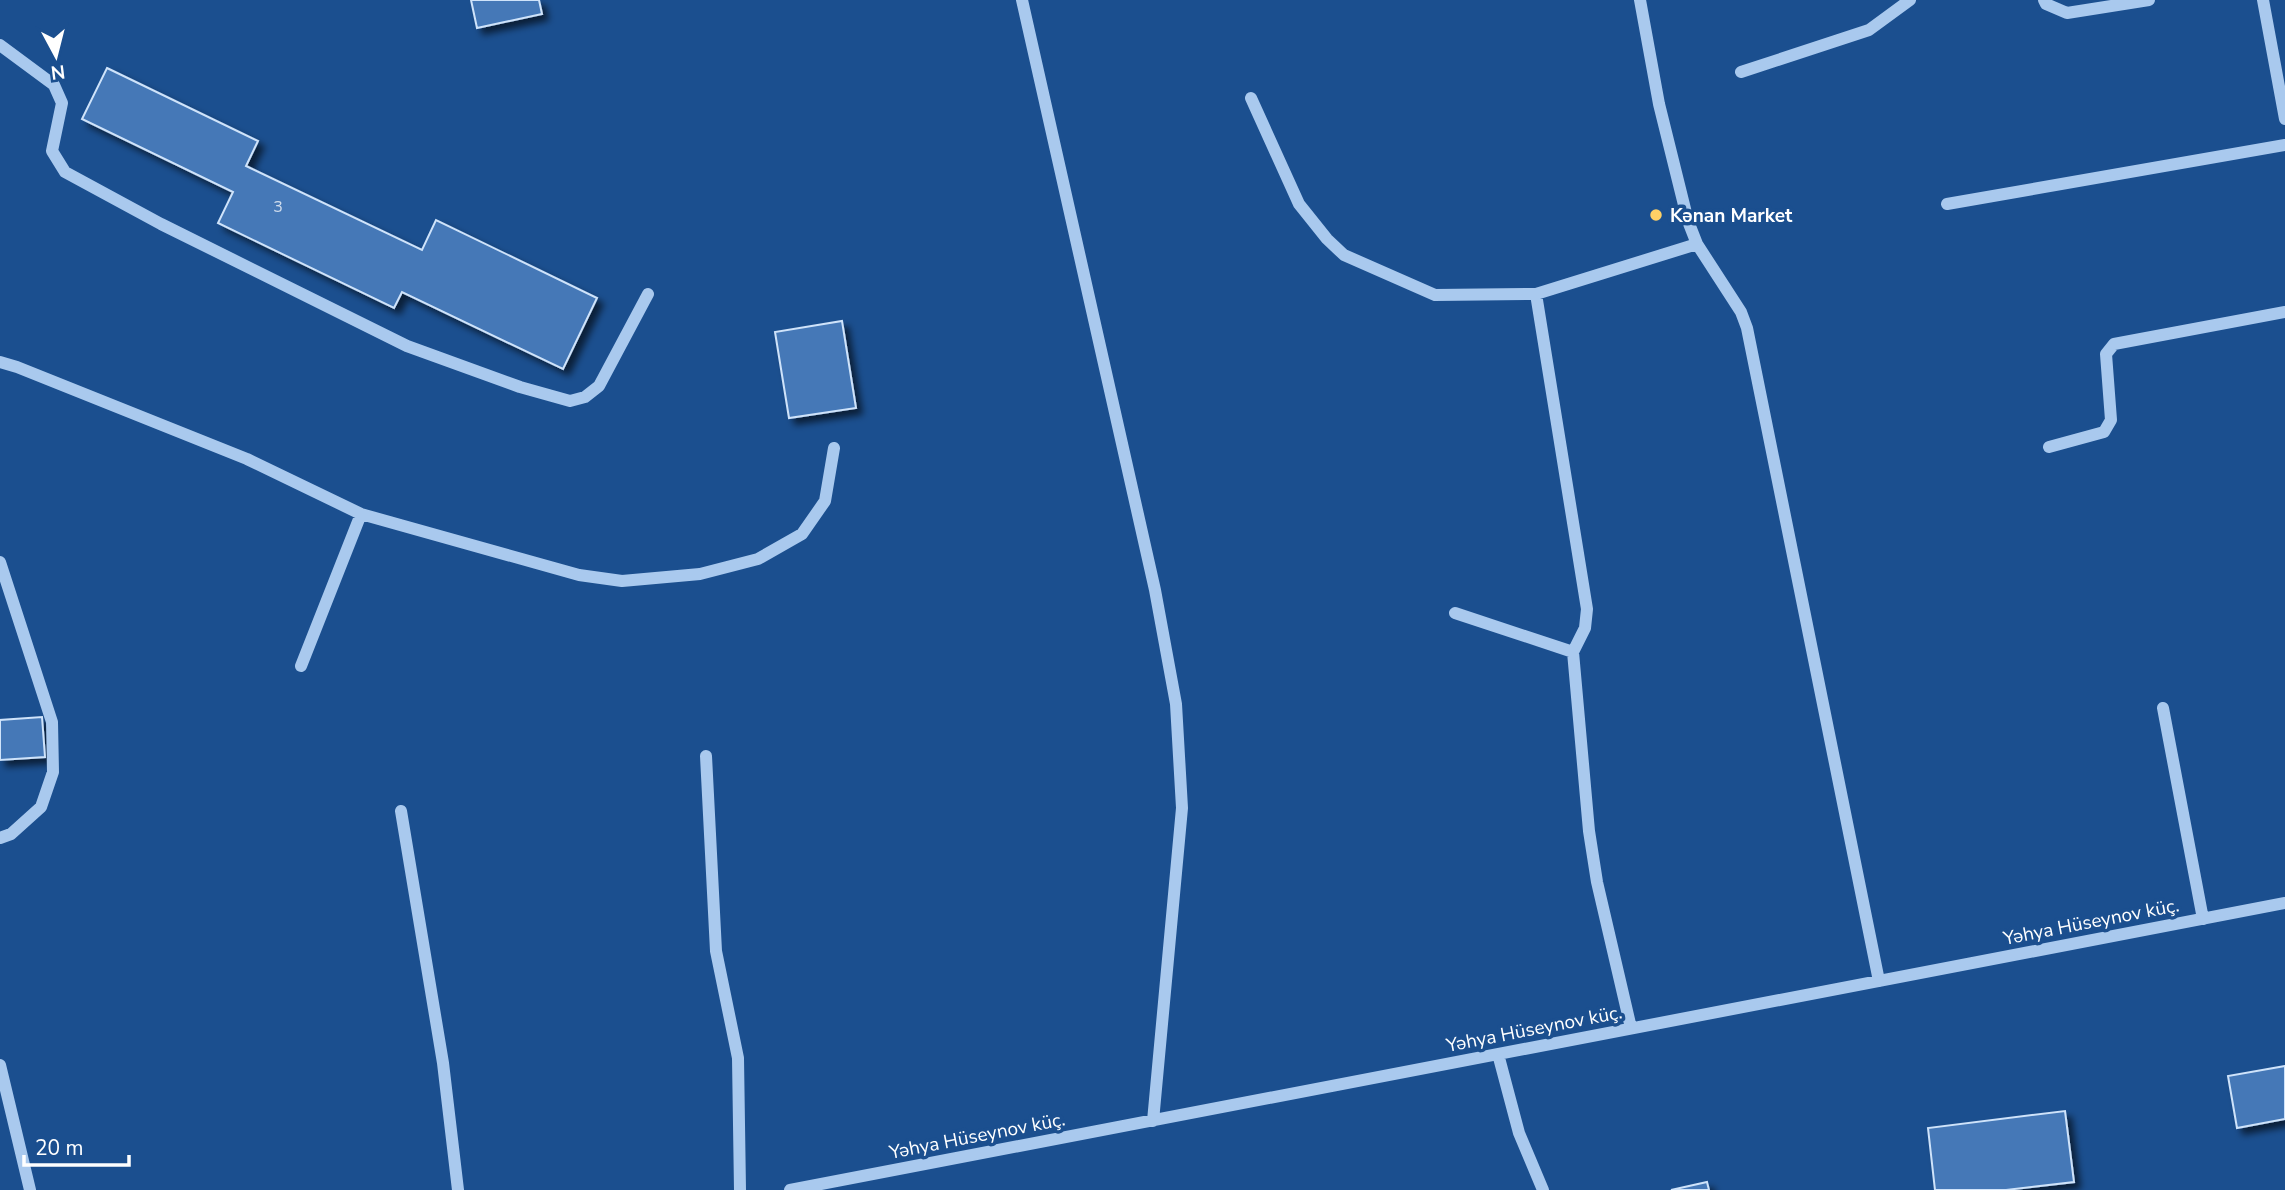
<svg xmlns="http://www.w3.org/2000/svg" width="2285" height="1190" font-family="'Nunito Sans',sans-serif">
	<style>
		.building { fill: #4478b7; stroke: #cfe3fa; stroke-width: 2; filter: url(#shadow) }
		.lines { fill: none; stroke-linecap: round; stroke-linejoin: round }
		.minor { stroke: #a9c9ee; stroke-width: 12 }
		.poi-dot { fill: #ffd166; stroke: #1b4f8f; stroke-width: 2.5 }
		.labels { text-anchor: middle; stroke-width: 7; stroke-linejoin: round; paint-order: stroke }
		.number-label { font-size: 16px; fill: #d0dded }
		.poi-label { font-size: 19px; font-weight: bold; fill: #fff; stroke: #1b4f8f; text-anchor: start }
		.street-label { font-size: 19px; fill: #fff; stroke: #1b4f8f }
	</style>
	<defs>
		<filter id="shadow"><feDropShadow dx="6" dy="6" stdDeviation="3.5" flood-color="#0009"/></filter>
	</defs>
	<rect width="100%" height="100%" fill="#1b4f8f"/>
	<path class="building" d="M 471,0 L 539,0 L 542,14 L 477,28 Z
		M 107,68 L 258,141 L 246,166 L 422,250 L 436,220 L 597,298 L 563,369 L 402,292 L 394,308 L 218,223 L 233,192 L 82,119 Z
		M 842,321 L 856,408 L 789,418 L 775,332 Z
		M 42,717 L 45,757 L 0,760 L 0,720 Z
		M 2285,1066 L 2285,1119 L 2237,1128 L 2228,1076 Z
		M 2065,1111 L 2074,1182 L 2006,1190 L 1935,1190 L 1928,1128 Z
		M 1707,1182 L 1709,1190 L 1671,1190 Z"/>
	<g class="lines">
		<path class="minor" d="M 1022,0 L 1155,590 L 1176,704 L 1182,808 L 1153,1121
			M 1640,0 L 1659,104 L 1688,221 L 1697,244 L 1741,312 L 1747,328 L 1879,981
			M 2044,0 L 2046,4 L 2067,13 L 2149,0
			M 2263,0 L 2285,119
			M 0,45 L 54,85 L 62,103 L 52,151 L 65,172 L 161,224 L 407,346 L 520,387 L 570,401 L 585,397 L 599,386 L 648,294
			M 1741,72 L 1869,30 L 1910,0
			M 1251,98 L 1299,204 L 1327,239 L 1344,255 L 1435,295 L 1536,294 L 1697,244
			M 1947,204 L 2285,145
			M 1536,294 L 1587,609 L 1585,628 L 1573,652 L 1589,831 L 1597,882 L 1631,1028
			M 0,362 L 17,367 L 247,459 L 361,514 L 579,575 L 622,581 L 700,574 L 758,559 L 802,534 L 825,501 L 834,448
			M 2049,447 L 2104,432 L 2111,420 L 2106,354 L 2114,344 L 2285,312
			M 0,562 L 52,722 L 53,772 L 41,807 L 11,834 L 0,838
			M 1455,613 L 1573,652
			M 301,666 L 361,514
			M 2163,708 L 2203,919
			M 706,756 L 716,951 L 738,1058 L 740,1190
			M 401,811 L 443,1063 L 458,1190
			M 1498,1054 L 1519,1133 L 1543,1190
			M 0,1065 L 30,1190
			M 790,1190 L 2285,903"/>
	</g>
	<circle class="poi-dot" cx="1656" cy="215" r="7"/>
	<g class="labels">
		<g class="number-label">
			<text x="278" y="212">3</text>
		</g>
		<g class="poi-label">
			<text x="1670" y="222">Kənan Market</text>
		</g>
		<g class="street-label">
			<text transform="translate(2091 921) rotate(-11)" y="7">Yəhya Hüseynov küç.</text>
			<text transform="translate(1534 1028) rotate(-11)" y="7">Yəhya Hüseynov küç.</text>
			<text transform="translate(977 1135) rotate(-11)" y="7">Yəhya Hüseynov küç.</text>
		</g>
	</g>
	<g transform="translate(56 56) rotate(173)" stroke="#1b4f8f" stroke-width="5" paint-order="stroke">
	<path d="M0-5L12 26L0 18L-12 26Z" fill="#ffffff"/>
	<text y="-10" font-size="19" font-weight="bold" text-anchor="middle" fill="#ffffff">N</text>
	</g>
	<path d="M24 1155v10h105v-10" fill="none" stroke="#ffffff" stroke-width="3.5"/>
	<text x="35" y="1155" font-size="21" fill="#ffffff" stroke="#1b4f8f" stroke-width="5" paint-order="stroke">20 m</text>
</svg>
